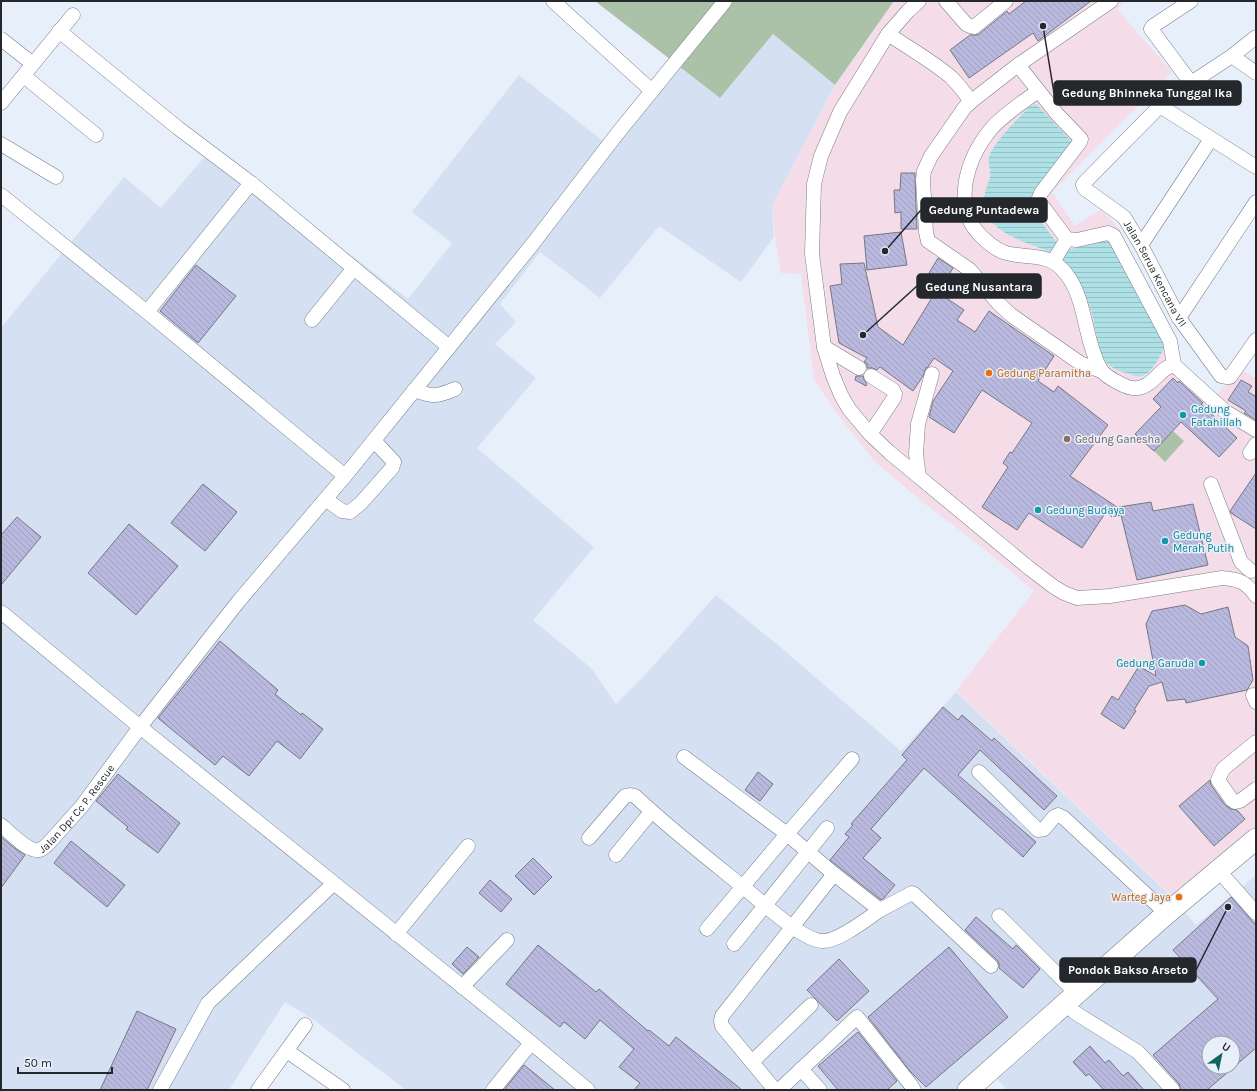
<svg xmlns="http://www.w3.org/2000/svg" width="1257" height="1091" font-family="Karla,sans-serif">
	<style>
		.built { fill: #d5e1f2; fill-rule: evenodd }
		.education { fill: #f4dde8 }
		.medical { fill: #f6dce5 }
		.grass { fill: #abc2a8 }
		.water { fill: url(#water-rules) }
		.building { fill: url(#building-back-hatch); stroke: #767781; fill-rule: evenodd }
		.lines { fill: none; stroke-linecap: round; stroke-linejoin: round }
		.minor-casing { stroke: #787f88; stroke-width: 15 }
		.highway-casing { stroke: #787f88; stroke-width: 22 }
		.minor { stroke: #fff; stroke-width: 14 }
		.highway { stroke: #fff; stroke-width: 21 }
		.food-dot { fill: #e8710a; stroke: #e7effa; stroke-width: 1.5 }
		.culture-dot { fill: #0f9aa8; stroke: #e7effa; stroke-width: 1.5 }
		.education-dot { fill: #8d6e63; stroke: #e7effa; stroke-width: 1.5 }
		.labels { text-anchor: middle; stroke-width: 3; stroke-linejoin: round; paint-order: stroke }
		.street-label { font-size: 11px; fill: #24272b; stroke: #e7effa }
		.food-label { font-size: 11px; fill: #c56008; stroke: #e7effa; text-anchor: start }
		.culture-label { font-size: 11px; fill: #0d838f; stroke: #e7effa; text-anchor: start }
		.education-label { font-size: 11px; fill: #785e54; stroke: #e7effa; text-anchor: start }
		.leader { fill: none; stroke: #24272b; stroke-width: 1.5 }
		.callout-dot { fill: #24272b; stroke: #e7effa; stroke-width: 1.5 }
		.callout { fill: #24272b; stroke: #24272b; stroke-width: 1.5 }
		.callout-label { font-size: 12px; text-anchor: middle; font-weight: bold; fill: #fff }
	</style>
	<defs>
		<pattern id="water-rules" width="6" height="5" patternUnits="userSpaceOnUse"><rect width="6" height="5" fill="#ade1e5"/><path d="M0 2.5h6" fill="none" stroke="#95c1c5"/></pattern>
		<pattern id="building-back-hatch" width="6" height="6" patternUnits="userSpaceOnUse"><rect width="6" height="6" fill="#b9b9df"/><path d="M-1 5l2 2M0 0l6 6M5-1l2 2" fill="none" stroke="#9f9fc0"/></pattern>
	</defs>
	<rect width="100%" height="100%" fill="#e7effa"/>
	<path class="built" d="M 773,34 L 835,85 L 772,206 L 774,237 L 741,282 L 659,226 L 600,298 L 540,252 L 500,304 L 516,322 L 495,344 L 536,378 L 477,448 L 594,547 L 533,620 L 591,668 L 616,704 L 647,673 L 716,595 L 778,645 L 901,751 L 956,692 L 1173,898 L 1196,925 L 1256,875 L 1256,1090 L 1007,1090 L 985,1065 L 958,1090 L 406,1090 L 314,1020 L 285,1002 L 229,1090 L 1,1090 L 1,328 L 124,177 L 161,208 L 212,148 L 408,299 L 452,243 L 412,212 L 519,75 L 603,141 L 670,58 L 720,98 ZM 1209,1043 L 1233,1043 L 1233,1067 L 1209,1067 Z"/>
	<path class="education" d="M 894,1 L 1126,1 L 1117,9 L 1172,72 L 1052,192 L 1075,226 L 1101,209 L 1119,229 L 1184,368 L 1215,396 L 1240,370 L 1256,378 L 1256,830 L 1175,899 L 956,691 L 1034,591 L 987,551 L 924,503 L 874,461 L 837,413 L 814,380 L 801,274 L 781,273 L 775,236 L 772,206 L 835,86 Z"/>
	<path class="medical" d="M 989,405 L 1018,424 L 979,485 L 949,467 Z"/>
	<path class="grass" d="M 595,1 L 894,1 L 835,85 L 773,34 L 720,98 Z
		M 1173,431 L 1184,441 L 1165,462 L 1154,451 Z"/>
	<path class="water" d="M 1036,104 L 1073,143 L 1033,198 L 1030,204 L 1032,210 L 1061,248 L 1071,249 L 1105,241 L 1113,244 L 1165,346 C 1161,354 1153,372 1144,375 C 1138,378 1132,375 1126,373 C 1118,371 1110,367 1105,361 C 1098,352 1095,326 1092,314 C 1086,292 1075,277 1062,259 C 1058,254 1029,244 1021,241 C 1004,233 984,223 984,201 C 984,193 987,186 990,178 C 991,171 988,164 989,157 C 994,142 1018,119 1029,107 Z"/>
	<path class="building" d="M 1026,1 L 1091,1 L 1038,41 L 1033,33 L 969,78 L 950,50 L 970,35 L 976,35 L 979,34 L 1007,11 L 1009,14 Z
		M 901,173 L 915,173 L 915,180 L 917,229 L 901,229 L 901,212 L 895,213 L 894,190 L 900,190 Z
		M 901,232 L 907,265 L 867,270 L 864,236 Z
		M 938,258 L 953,268 L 944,283 L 929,273 Z
		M 864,263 L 878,327 L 903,345 L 936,291 L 964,310 L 957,320 L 975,332 L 989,311 L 1054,356 L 1038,381 L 1054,392 L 1058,386 L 1108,425 L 1070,476 L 1120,509 L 1119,507 L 1151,502 L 1153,511 L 1193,504 L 1208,565 L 1137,580 L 1121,515 L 1112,517 L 1106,512 L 1082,548 L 1029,513 L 1017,530 L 982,507 L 1008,467 L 1003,463 L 1010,452 L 1012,453 L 1032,423 L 982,390 L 954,433 L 929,417 L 933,401 L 953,371 L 934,358 L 928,367 L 926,368 L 923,376 L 913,391 L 880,367 L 877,370 L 872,368 L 867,368 L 867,364 L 864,362 L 867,358 L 839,343 L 830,286 L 842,284 L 840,264 Z
		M 196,265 L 236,296 L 198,343 L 160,311 Z
		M 856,376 L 863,376 L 864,380 L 867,384 L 866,386 L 855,380 Z
		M 1173,378 L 1178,383 L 1179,381 L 1203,403 L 1201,404 L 1237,438 L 1219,457 L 1181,422 L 1154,451 L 1135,434 L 1161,407 L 1153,399 Z
		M 1241,380 L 1252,386 L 1248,392 L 1255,396 L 1256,395 L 1256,420 L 1244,413 L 1246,411 L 1228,400 Z
		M 1256,473 L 1256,529 L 1231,513 L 1230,511 Z
		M 203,484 L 237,512 L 205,551 L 171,523 Z
		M 17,517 L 41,537 L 1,585 L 1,535 Z
		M 129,524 L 178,566 L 136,615 L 88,573 Z
		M 1185,605 L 1201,614 L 1228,607 L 1235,637 L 1248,646 L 1253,680 L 1247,690 L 1186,703 L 1185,699 L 1167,701 L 1162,682 L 1149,686 L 1134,710 L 1136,711 L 1124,729 L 1101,714 L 1112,696 L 1118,700 L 1139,666 L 1156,676 L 1146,624 L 1152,611 Z
		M 220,641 L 278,690 L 275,694 L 301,715 L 302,713 L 323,729 L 300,759 L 277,741 L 249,776 L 223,756 L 215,765 L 158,718 Z
		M 943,707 L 958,720 L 962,715 L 992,741 L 994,738 L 1057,796 L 1044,810 L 980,750 L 958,775 L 1036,842 L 1023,857 L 924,768 L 871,829 L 881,838 L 863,858 L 895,885 L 884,898 L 881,900 L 830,860 L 849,837 L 845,834 L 853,825 L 851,824 L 907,760 L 902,755 Z
		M 758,772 L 773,784 L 760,801 L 745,790 Z
		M 118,774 L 180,823 L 158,853 L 126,829 L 128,827 L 96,801 Z
		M 1210,780 L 1211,785 L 1225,805 L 1231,809 L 1237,810 L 1245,819 L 1214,846 L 1179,806 Z
		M 1,837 L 13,847 L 25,855 L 1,888 Z
		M 71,841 L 125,885 L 107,907 L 54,863 Z
		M 533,858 L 552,877 L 534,895 L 515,876 Z
		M 490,880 L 512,899 L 501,912 L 479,893 Z
		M 1231,897 L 1256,925 L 1256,1048 L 1207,1090 L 1181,1090 L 1179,1084 L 1153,1055 L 1218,999 L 1173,950 ZM 1209,1043 L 1233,1043 L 1233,1067 L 1209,1067 Z
		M 976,917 L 1013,949 L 1016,945 L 1040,969 L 1023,988 L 999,968 L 999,963 L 997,960 L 965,930 Z
		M 538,945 L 596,992 L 599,989 L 648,1031 L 649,1030 L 669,1046 L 676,1037 L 742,1090 L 634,1090 L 640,1083 L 619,1067 L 634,1049 L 600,1020 L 585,1039 L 564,1022 L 560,1027 L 506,984 Z
		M 467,947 L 479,957 L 463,974 L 452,964 Z
		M 949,947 L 1008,1017 L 926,1087 L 910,1071 L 868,1017 Z
		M 839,959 L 869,991 L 837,1021 L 807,990 Z
		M 137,1011 L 176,1029 L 147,1090 L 100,1090 Z
		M 858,1032 L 897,1081 L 887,1090 L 838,1090 L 818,1066 Z
		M 1090,1046 L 1105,1063 L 1109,1060 L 1123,1076 L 1128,1072 L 1144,1090 L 1104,1090 L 1089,1074 L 1086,1076 L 1073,1062 Z
		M 524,1065 L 555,1090 L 504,1090 Z"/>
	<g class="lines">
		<defs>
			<g id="minor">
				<path d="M 553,1 L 652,91"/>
				<path d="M 919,1 L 908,11 L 888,34 L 840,112 L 821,156 L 814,184 L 812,254 L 824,347 L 833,376 L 841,395 L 849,409 L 870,434 L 889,452 L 1029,568 L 1054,587 L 1064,593 L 1077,598 L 1110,596 L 1222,578 C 1239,579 1246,582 1256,596"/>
				<path d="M 946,1 L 966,24 L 970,26 L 974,27 L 1006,1"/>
				<path d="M 59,31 L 178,128 L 251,183 L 449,347"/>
				<path d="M 888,34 C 909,48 932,61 951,77 C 959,85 965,93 971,102"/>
				<path id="s1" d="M 1256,37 L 1232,56 L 1191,83 L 1160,106 L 1085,182 L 1083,185 L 1085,189 L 1124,217 L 1141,245 L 1179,318 L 1221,376 L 1226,377 L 1230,377 L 1256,340"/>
				<path d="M 1,39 L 33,64"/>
				<path d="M 1232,56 L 1256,73"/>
				<path d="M 1018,65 L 1057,114 L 1081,139 L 1080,142 L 1041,193 L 1039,198 L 1040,203 L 1067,239 L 1077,240 L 1108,233 L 1114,236 L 1170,341 L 1174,365"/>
				<path d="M 24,76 L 96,135"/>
				<path d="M 1191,83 L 1151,29 L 1153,26 L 1191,1"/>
				<path d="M 1038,91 C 1022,103 1004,114 991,129 C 967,158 951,206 981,236 C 988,243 994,248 1003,252 C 1022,259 1045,252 1061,268 C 1084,291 1083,325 1094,354 C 1096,359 1098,366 1102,371 C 1106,376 1113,380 1119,383 C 1126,387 1134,390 1142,387 C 1155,383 1161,367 1174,365 L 1226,412 L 1256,430"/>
				<path d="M 1,103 L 73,15"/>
				<path d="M 1160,106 L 1256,167"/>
				<path d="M 1,144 L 56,177"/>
				<path d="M 1,195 L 147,312 L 345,476"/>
				<path d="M 1141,245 L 1211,139"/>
				<path d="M 1052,261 L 1056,257 L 1067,239"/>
				<path d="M 147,312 L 251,183"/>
				<path d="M 1179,318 L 1256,202"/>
				<path d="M 312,320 L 354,268"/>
				<path d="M 824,347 L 859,368"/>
				<path d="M 1101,371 L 1080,363 L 1011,315 L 998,303 L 970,270 L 928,241 L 926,232 L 923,180 L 924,171 L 931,156 L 965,107 L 973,100 L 1018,65 L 1111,1"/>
				<path d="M 414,390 C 433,397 436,397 455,389"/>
				<path d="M 870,434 L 894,398 L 895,394 L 893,390 L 871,376"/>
				<path d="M 1250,453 L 1256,444"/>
				<path d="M 919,477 L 916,454 L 918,424 L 932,374"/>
				<path d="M 1211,484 L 1241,562 L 1251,571"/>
				<path d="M 325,500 L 331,503 L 342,511 L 350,512 L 361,503 L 392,468 L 394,462 L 379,446 L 373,441"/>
				<path d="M 1,612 L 140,727 L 505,1021 L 588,1090"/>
				<path d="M 1253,695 L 1256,702"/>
				<path d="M 1256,742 L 1223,769 L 1218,780 L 1232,800 L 1235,802 L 1240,801 L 1256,789"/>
				<path d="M 979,772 L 1035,827 L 1038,830 L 1044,829 L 1054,817 L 1058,815 L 1064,818 L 1167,914"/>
				<path id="s2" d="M 1,825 C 9,832 28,852 39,850 C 42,850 44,847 47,845 L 82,806 L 140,727 L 238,602 L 345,476 L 531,246 L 617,134 L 725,1"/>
				<path d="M 589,838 L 625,796 L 630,795 L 635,796 C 669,828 706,857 742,886 C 760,900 801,940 822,941 C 838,942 867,919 880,910 L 834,874 L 787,834 L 684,757"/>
				<path d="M 616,855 L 651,812"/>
				<path d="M 1226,879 L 1256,913"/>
				<path d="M 880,910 L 912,893 L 914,894 L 991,966"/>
				<path d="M 999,916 L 1077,994"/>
				<path d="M 707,929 L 787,834 L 852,759"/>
				<path d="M 396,934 L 468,846"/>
				<path d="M 734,944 L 827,828"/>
				<path d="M 462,987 L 507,940"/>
				<path d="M 1074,1012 L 1138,1052 L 1173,1090"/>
				<path d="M 287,1051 L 343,1090"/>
				<path d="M 752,1062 L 811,1005"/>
				<path d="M 801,1069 L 820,1090"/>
				<path d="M 160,1090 L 208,1003 L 333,884"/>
				<path d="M 258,1090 L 305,1025"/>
				<path d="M 493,1090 L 531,1043"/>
				<path d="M 775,1090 L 722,1026 L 721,1021 L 722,1016 L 834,874"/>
				<path d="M 779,1090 L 857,1017 L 911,1085 L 914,1090"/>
			</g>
			<path id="highway" d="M 968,1090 L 1165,915 L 1256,839"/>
		</defs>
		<use href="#minor" class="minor-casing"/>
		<use href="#highway" class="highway-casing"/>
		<use href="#minor" class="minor"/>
		<use href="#highway" class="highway"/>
	</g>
	<g class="food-dot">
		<circle cx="989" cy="373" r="4"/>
		<circle cx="1179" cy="897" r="4"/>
	</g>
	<g class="culture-dot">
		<circle cx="1183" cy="415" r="4"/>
		<circle cx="1038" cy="510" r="4"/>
		<circle cx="1165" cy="541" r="4"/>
		<circle cx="1202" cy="663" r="4"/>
	</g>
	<circle class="education-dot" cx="1067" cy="439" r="4"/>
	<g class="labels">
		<g class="street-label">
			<text dy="4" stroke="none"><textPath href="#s1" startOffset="346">Jalan Serua Kencana VII</textPath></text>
			<text dy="4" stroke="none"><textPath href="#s2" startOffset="103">Jalan Dpr Cc P. Rescue</textPath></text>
		</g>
		<g class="food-label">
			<text x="997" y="377">Gedung Paramitha</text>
			<text x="1171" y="901" text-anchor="end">Warteg Jaya</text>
		</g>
		<g class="culture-label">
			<text x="1191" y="413">Gedung<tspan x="1191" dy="13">Fatahillah</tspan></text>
			<text x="1046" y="514">Gedung Budaya</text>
			<text x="1173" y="539">Gedung<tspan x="1173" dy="13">Merah Putih</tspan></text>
			<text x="1194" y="667" text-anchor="end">Gedung Garuda</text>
		</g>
		<g class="education-label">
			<text x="1075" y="443">Gedung Ganesha</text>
		</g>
	</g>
	<path class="leader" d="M1043 26L1054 93M885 251L921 210M863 335L917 286M1228 907L1196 970"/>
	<g class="callout-dot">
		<circle cx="1043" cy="26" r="4"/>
		<circle cx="885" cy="251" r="4"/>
		<circle cx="863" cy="335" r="4"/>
		<circle cx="1228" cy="907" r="4"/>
	</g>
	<g class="callout">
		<rect x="1054" y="81" width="187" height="24" rx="4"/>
		<rect x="921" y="198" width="126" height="24" rx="4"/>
		<rect x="917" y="274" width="124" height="24" rx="4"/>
		<rect x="1060" y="958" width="136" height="24" rx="4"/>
	</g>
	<g class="callout-label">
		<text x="1147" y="97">Gedung Bhinneka Tunggal Ika</text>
		<text x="984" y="214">Gedung Puntadewa</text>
		<text x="979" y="291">Gedung Nusantara</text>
		<text x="1128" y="974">Pondok Bakso Arseto</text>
	</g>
	<rect width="1257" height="1091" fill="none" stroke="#24272b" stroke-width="4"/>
	<g transform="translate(1221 1055) rotate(33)"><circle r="19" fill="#e7effa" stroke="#999fa7"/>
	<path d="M0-3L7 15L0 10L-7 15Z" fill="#15635e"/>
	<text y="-6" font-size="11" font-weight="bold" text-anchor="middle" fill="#24272b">U</text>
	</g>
	<path d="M18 1067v6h94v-6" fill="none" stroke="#24272b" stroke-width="2"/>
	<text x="24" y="1067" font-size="12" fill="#24272b" stroke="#e7effa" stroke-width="3" paint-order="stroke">50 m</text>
</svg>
